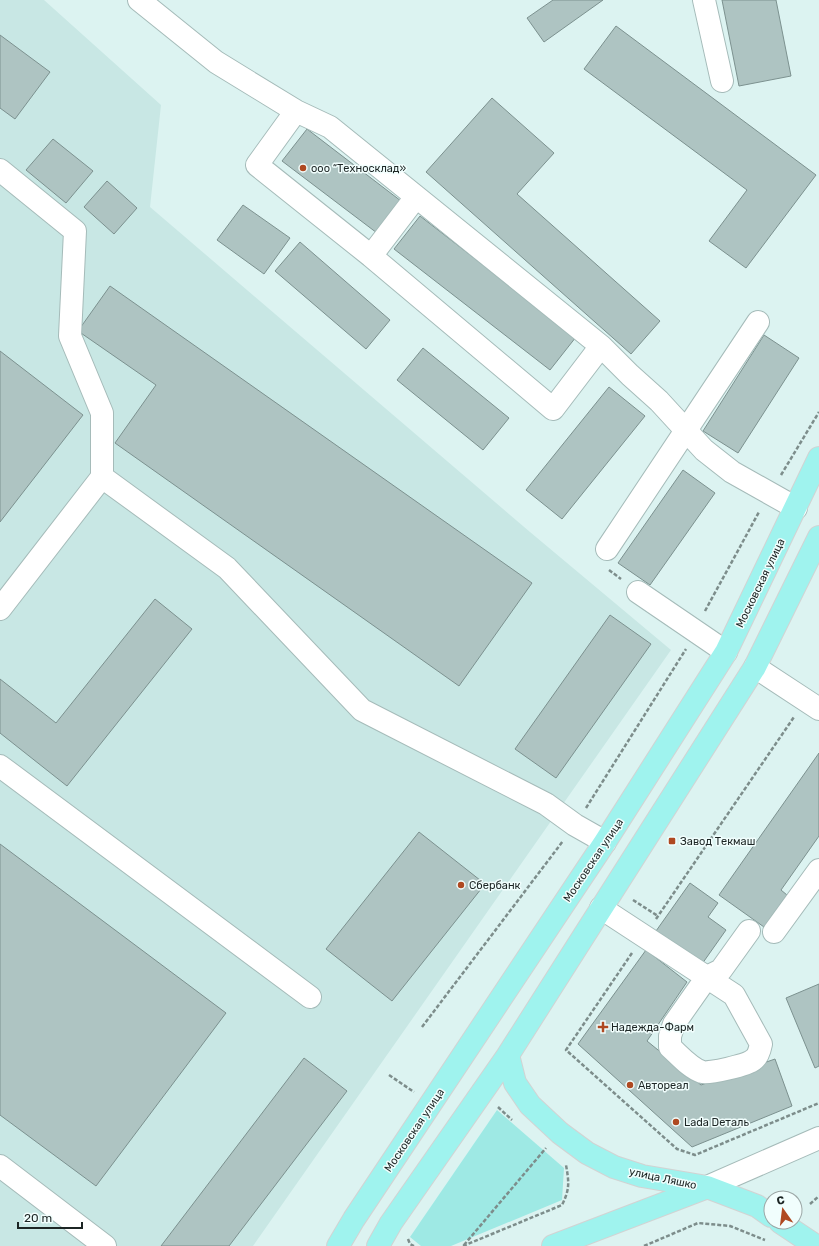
<svg xmlns="http://www.w3.org/2000/svg" width="819" height="1246" font-family="Rubik,sans-serif">
	<style>
		.built { fill: #c8e7e4 }
		.green { fill: #9ee9e4 }
		.building { fill: #aec4c2; stroke: #7c918f }
		.lines { fill: none; stroke-linecap: round; stroke-linejoin: round }
		.minor-casing { stroke: #a5bbb9; stroke-width: 24 }
		.major-casing { stroke: #d2d3d3; stroke-width: 24 }
		.path { stroke: #7d8d8b; stroke-width: 2.5; stroke-dasharray: 4 2; stroke-linecap: butt }
		.minor { stroke: #fff; stroke-width: 22 }
		.major { stroke: #9ff3ee; stroke-width: 22 }
		.poi-dot { fill: #af4921; stroke: #f1fefd; stroke-width: 1.5 }
		.labels { text-anchor: middle; stroke-width: 3; stroke-linejoin: round; paint-order: stroke }
		.poi-label { font-size: 11px; fill: #1c2524; stroke: #f1fefd; text-anchor: start }
		.street-label { font-size: 11px; fill: #1c2524; stroke: #f1fefd }
	</style>
	<rect width="100%" height="100%" fill="#dcf3f1"/>
	<path class="built" d="M 0,0 L 44,0 L 161,105 L 150,207 L 530,532 L 671,650 L 253,1246 L 0,1246 Z"/>
	<path class="green" d="M 497,1110 L 564,1168 L 562,1200 L 451,1246 L 421,1246 L 410,1237 Z"/>
	<path class="building" d="M 553,0 L 603,0 L 544,42 L 527,18 Z
		M 722,0 L 776,0 L 791,76 L 739,86 Z
		M 616,26 L 816,175 L 746,268 L 709,241 L 747,190 L 584,69 Z
		M 0,35 L 50,72 L 15,119 L 0,108 Z
		M 492,98 L 554,153 L 517,194 L 660,321 L 631,354 L 426,172 Z
		M 307,129 L 401,201 L 377,233 L 282,161 Z
		M 53,139 L 93,171 L 66,203 L 26,170 Z
		M 107,181 L 137,208 L 114,234 L 84,207 Z
		M 243,205 L 290,238 L 264,274 L 217,240 Z
		M 420,216 L 576,337 L 550,370 L 394,249 Z
		M 300,242 L 390,320 L 366,349 L 275,271 Z
		M 110,286 L 532,583 L 459,686 L 115,443 L 156,385 L 78,331 Z
		M 764,335 L 799,358 L 738,453 L 703,431 Z
		M 423,348 L 509,418 L 483,450 L 397,380 Z
		M 0,351 L 83,415 L 0,522 Z
		M 609,387 L 645,416 L 562,519 L 526,490 Z
		M 683,470 L 715,493 L 650,585 L 618,563 Z
		M 155,599 L 192,629 L 67,786 L 0,733 L 0,679 L 56,723 Z
		M 610,615 L 651,644 L 556,778 L 515,749 Z
		M 819,753 L 819,836 L 781,890 L 787,895 L 764,927 L 719,895 Z
		M 419,832 L 485,884 L 392,1001 L 326,949 Z
		M 0,844 L 226,1013 L 96,1186 L 0,1115 Z
		M 690,883 L 718,903 L 708,917 L 726,930 L 702,964 L 656,931 Z
		M 646,950 L 687,982 L 647,1041 L 701,1085 L 775,1059 L 792,1106 L 692,1147 L 578,1044 Z
		M 819,984 L 819,1066 L 815,1068 L 786,998 Z
		M 304,1058 L 347,1091 L 229,1246 L 161,1246 Z"/>
	<g class="lines">
		<defs>
			<path id="minor" d="M 139,0 L 216,62 L 296,111 L 330,127 L 601,346 L 630,375 L 659,401 L 704,450 L 732,472 L 796,508
				M 704,0 L 722,81
				M 296,111 L 257,165 L 371,256 L 553,409 L 601,346
				M 0,170 L 75,231 L 70,336 L 102,413 L 102,477
				M 371,256 L 416,197
				M 607,549 L 758,322
				M 638,592 L 726,652
				M 0,609 L 102,477 L 227,568 L 362,710 L 546,804 L 575,825 L 605,842
				M 755,667 L 819,709
				M 0,766 L 310,997
				M 601,908 L 734,995 L 761,1044 C 760,1049 758,1057 753,1060 C 747,1065 709,1074 702,1072 C 690,1068 680,1056 670,1047 L 670,1036 L 674,1024 L 707,977 L 721,970 L 749,931
				M 774,932 L 819,870
				M 0,1166 L 105,1246
				M 707,1187 L 819,1138"/>
			<path id="major" d="M 508,1055 L 515,1083 L 530,1105 L 560,1133 L 587,1153 L 614,1167 L 642,1176 L 707,1187 L 757,1206 L 771,1216
				M 780,1222 L 816,1246
				M 338,1246 L 354,1219 L 605,842 L 726,652 L 819,458
				M 378,1246 L 391,1223 L 508,1055 L 755,667 L 819,537
				M 553,1246 L 705,1188"/>
		</defs>
		<use href="#minor" class="minor-casing"/>
		<use href="#major" class="major-casing"/>
		<path class="path" d="M 781,475 L 819,412
			M 609,570 L 621,579
			M 705,611 L 759,512
			M 586,808 L 686,649
			M 633,900 L 658,916
			M 656,919 L 794,717
			M 632,953 L 566,1050 L 677,1149 L 695,1155 L 819,1103
			M 422,1027 L 563,841
			M 389,1075 L 414,1092
			M 498,1107 L 512,1120
			M 810,1204 L 819,1196
			M 408,1239 L 410,1244 L 414,1246
			M 464,1245 L 546,1148
			M 463,1246 L 562,1205 C 570,1189 569,1182 566,1165
			M 644,1246 L 698,1223 L 730,1226 L 765,1240"/>
		<use href="#minor" class="minor"/>
		<use href="#major" class="major"/>
	</g>
	<g class="poi-dot">
		<circle cx="303" cy="168" r="4"/>
		<rect x="668" y="837" width="8" height="8" rx="2"/>
		<circle cx="461" cy="885" r="4"/>
		<path d="M601 1021h4v4h4v4h-4v4h-4v-4h-4v-4h4z"/>
		<circle cx="630" cy="1085" r="4"/>
		<circle cx="676" cy="1122" r="4"/>
	</g>
	<g class="labels">
		<g class="poi-label">
			<text x="311" y="172">ооо “Техносклад»</text>
			<text x="680" y="845">Завод Текмаш</text>
			<text x="469" y="889">Сбербанк</text>
			<text x="611" y="1031">Надежда-Фарм</text>
			<text x="638" y="1089">Автореал</text>
			<text x="684" y="1126">Lada Dеталь</text>
		</g>
		<g class="street-label">
			<text transform="translate(760 583) rotate(-64)" y="4">Московская улица</text>
			<text transform="translate(593 860) rotate(-56)" y="4">Московская улица</text>
			<text transform="translate(414 1130) rotate(-56)" y="4">Московская улица</text>
			<text transform="translate(663 1178) rotate(12)" y="4">улица Ляшко</text>
		</g>
	</g>
	<g transform="translate(783 1210) rotate(346)"><circle r="19" fill="#f1fefd" stroke="#9ca7a6"/>
	<path d="M0-3L7 15L0 10L-7 15Z" fill="#af4921"/>
	<text y="-6" font-size="11" font-weight="bold" text-anchor="middle" fill="#1c2524">С</text>
	</g>
	<path d="M18 1222v6h64v-6" fill="none" stroke="#1c2524" stroke-width="2"/>
	<text x="24" y="1222" font-size="12" fill="#1c2524" stroke="#f1fefd" stroke-width="3" paint-order="stroke">20 m</text>
</svg>
